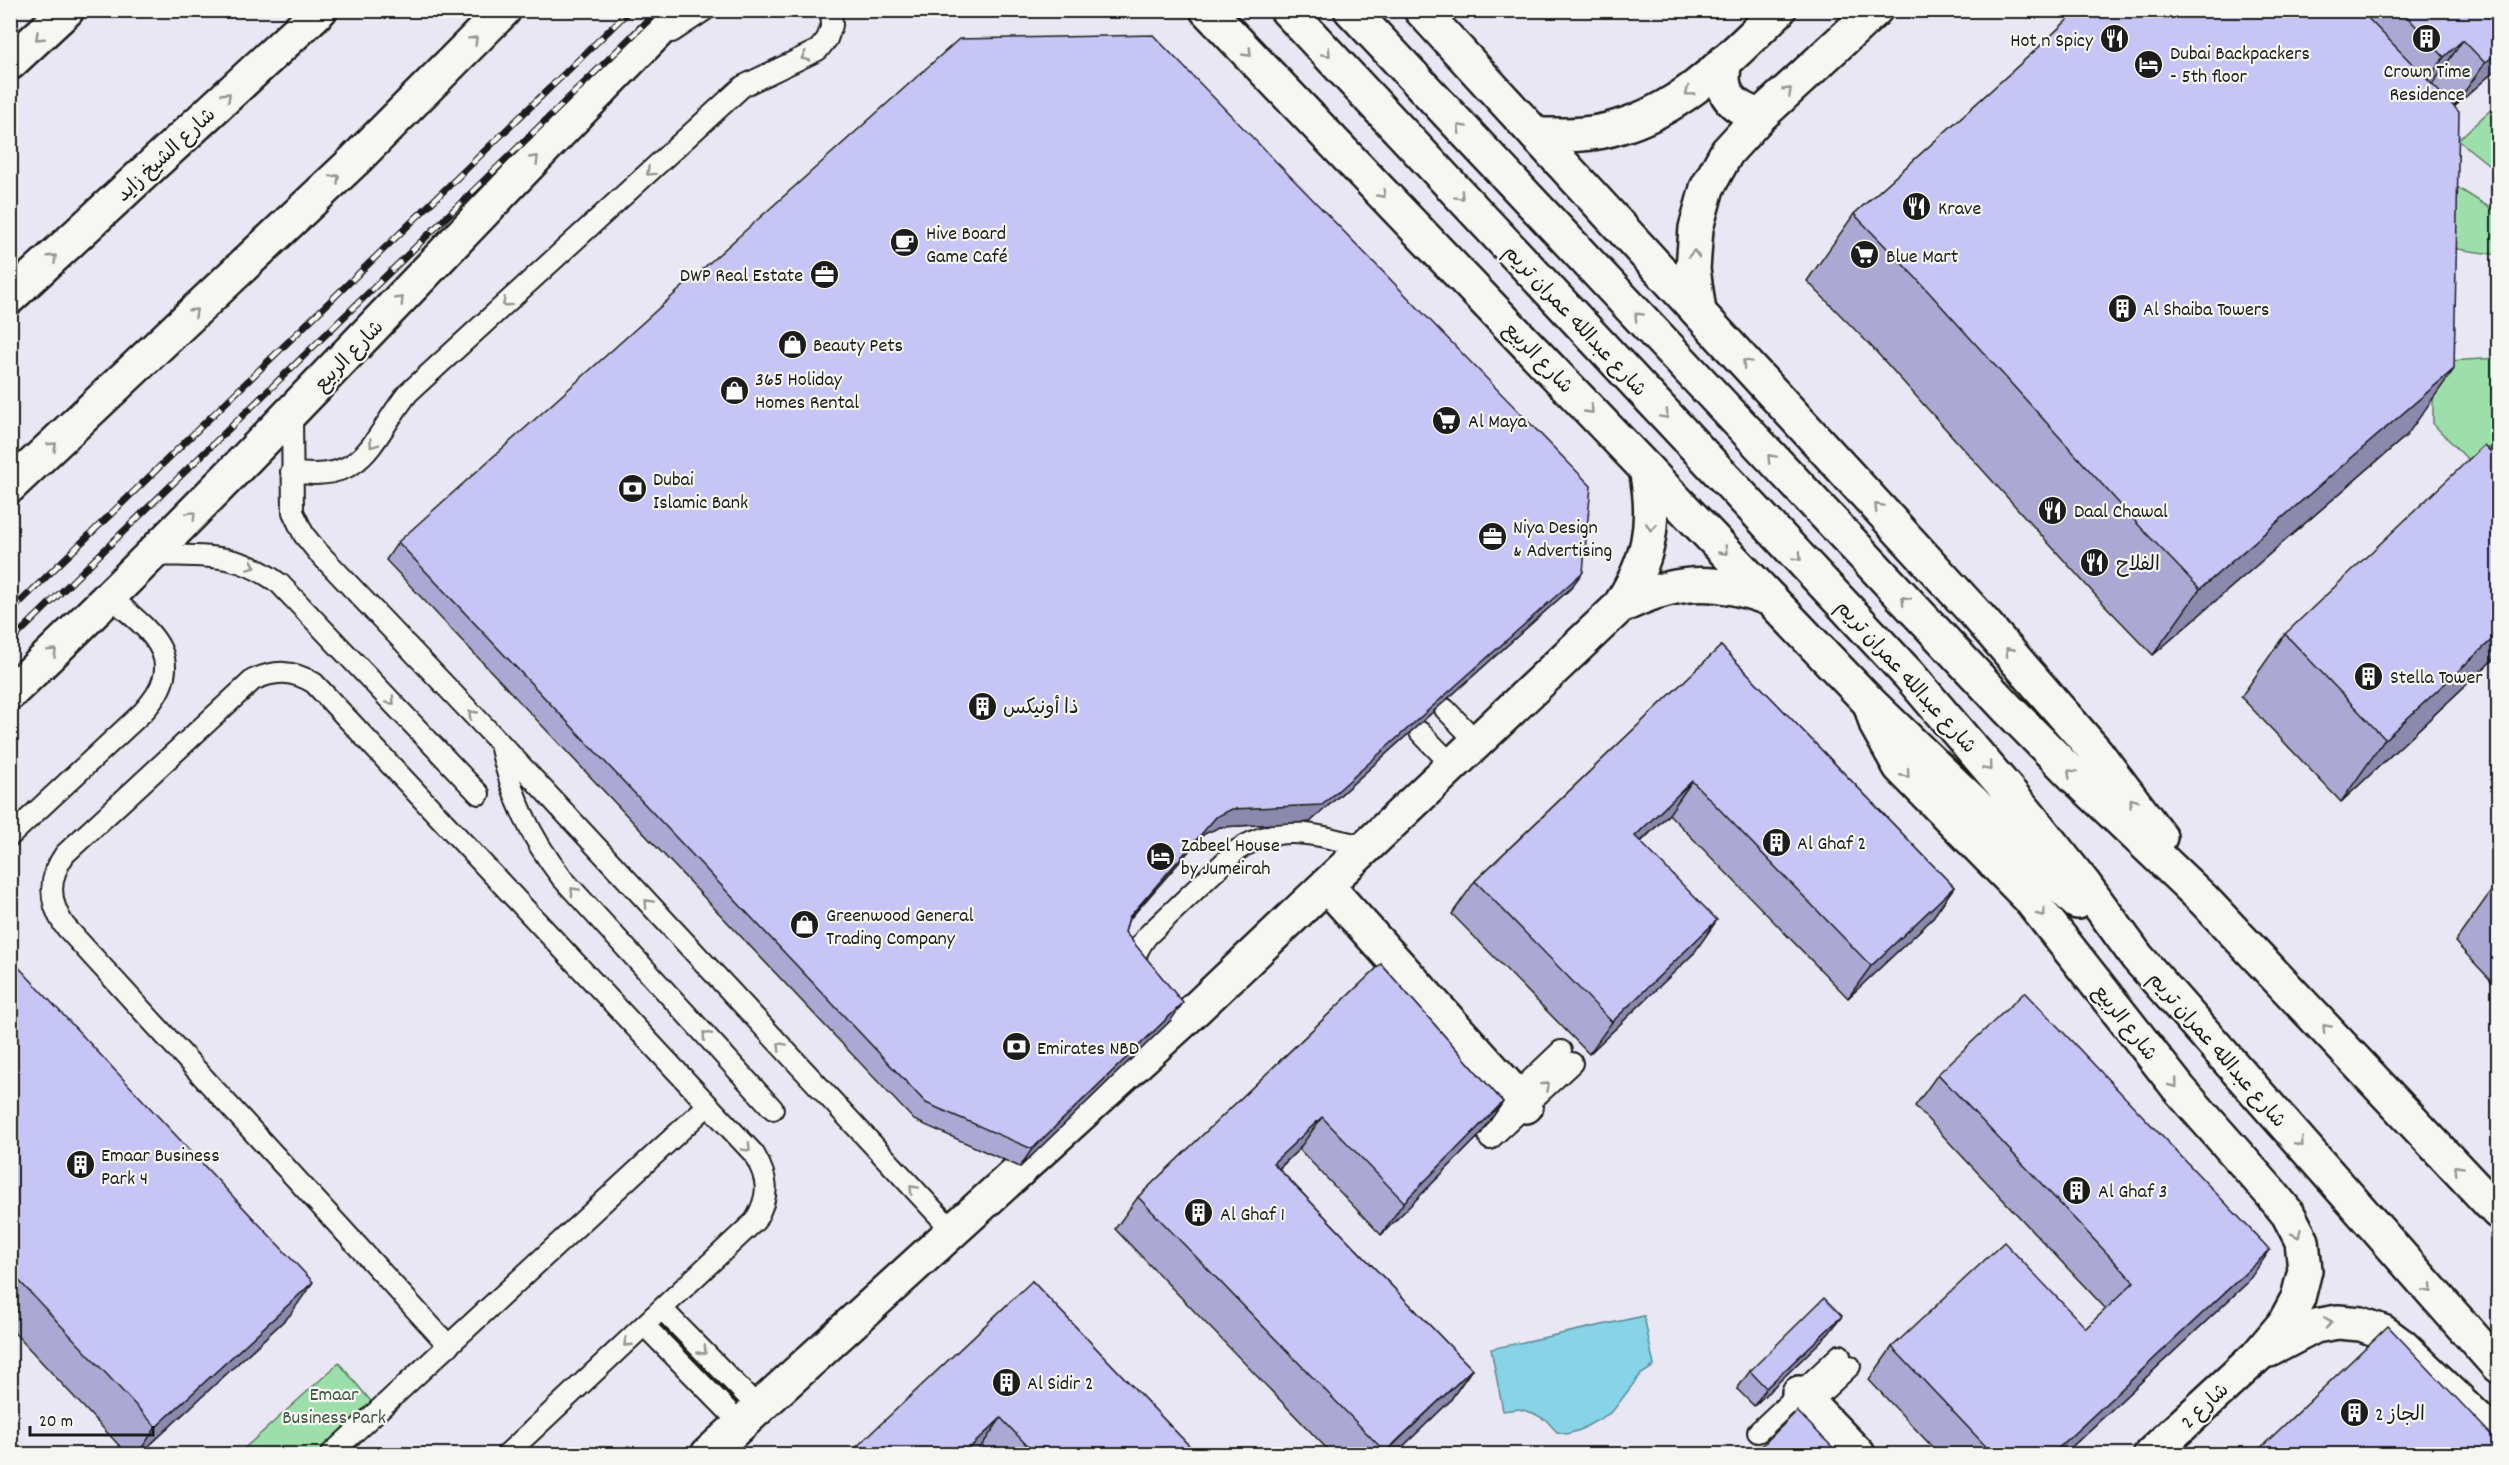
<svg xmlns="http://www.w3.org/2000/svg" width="2509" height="1465" font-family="Dekko,'Playpen Sans Arabic',sans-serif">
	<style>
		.green { fill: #9ddfaa; stroke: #5c7e63; stroke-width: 1.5 }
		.water { fill: #87d4e6; stroke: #5c8a95; stroke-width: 1.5 }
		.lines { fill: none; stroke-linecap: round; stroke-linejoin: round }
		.service-casing { stroke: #1c1c1c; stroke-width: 24 }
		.minor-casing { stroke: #1c1c1c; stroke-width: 38 }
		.tertiary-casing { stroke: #1c1c1c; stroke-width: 38 }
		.secondary-casing { stroke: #1c1c1c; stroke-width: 38 }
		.motorway-casing { stroke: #1c1c1c; stroke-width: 38 }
		.service { stroke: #f6f6f2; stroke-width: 20 }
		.minor { stroke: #f6f6f2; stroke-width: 33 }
		.tertiary { stroke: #f6f6f2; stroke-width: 33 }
		.secondary { stroke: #f6f6f2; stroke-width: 33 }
		.motorway { stroke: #f6f6f2; stroke-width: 33 }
		.rail-casing { stroke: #1c1c1c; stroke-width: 7 }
		.rail { stroke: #f6f6f2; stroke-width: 4.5; stroke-dasharray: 14; stroke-linecap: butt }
		.wall { fill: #aba9d4; stroke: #1c1c1c; stroke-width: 1.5 }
		.shaded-wall { fill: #8b89ac; stroke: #1c1c1c; stroke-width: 1.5 }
		.building { fill: #c7c4f6; stroke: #1c1c1c; stroke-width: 1.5 }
		.oneway { stroke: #949492 }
		.labels { text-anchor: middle; stroke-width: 4.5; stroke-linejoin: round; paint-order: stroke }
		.poi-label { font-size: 20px; fill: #1c1c1c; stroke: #f6f6f2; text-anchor: start }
		.street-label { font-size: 20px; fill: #1c1c1c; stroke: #f6f6f2 }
		.park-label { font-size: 20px; fill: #435647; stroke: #f6f6f2 }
	</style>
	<rect width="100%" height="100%" fill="#e8e7f3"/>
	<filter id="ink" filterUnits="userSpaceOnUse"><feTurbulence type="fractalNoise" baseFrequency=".0167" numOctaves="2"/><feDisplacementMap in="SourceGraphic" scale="12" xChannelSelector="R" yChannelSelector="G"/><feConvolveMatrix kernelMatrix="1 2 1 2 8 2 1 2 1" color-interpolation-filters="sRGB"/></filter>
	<g filter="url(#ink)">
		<path class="green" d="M 2498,103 L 2498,172 L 2458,140 Z
			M 2433,172 L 2498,213 L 2498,255 L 2430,245 Z
			M 2498,358 L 2498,490 L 2433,424 L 2433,362 Z
			M 339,1363 L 374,1405 L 318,1454 L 238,1454 Z"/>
		<path class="water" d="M 1644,1316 L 1654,1366 L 1640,1375 L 1612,1412 L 1580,1430 L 1567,1434 L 1557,1432 L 1546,1420 L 1533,1413 L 1519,1409 L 1503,1411 L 1491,1349 Z"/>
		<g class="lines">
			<defs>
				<path id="service" d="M 672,32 L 705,10
					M 292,414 L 293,512 L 304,535 L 317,551 L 500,743 L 953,1231
					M 291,472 C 366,484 370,441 408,393 L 743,86 L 818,50 L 827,39 L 832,25 L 831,10
					M 153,555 C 205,557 236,551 280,584 L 479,794
					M 1445,709 L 1477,742
					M 1420,732 L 1452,765
					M 500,744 C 511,795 530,837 562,878 L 773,1109
					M 10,836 L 143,712 C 191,660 152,632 110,597
					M 1139,972 C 1131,958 1139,947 1147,936 L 1236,851 C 1281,820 1318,836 1367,847
					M 1480,1128 L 1561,1051
					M 1490,1139 L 1572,1063
					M 662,1309 L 759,1408
					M 645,1326 L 741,1424
					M 449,1346 L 64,925 C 48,900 48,878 65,854 L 253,680 C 276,670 292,670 314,683 L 754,1154 C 769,1180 770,1195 755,1221 L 507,1454
					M 1803,1410 L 1850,1366
					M 1758,1432 L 1840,1355
					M 331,1454 L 707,1106"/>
				<path id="minor" d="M 1618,608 C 1672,580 1713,577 1770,599
					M 1870,703 L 1877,726 L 1900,767 L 2029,898 L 2180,1090 L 2270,1192 L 2288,1214 L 2302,1241 L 2305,1270 L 2298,1298 L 2284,1324 L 2257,1356 L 2151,1454
					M 1327,886 L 1526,1106
					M 2269,1350 L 2315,1326 L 2338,1322 L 2361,1324 L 2383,1332 L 2402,1346 L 2498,1438
					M 1799,1393 L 1858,1454
					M 708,1454 L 1182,1022 L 1618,608 C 1649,562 1657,524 1646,469"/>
				<path id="tertiary" d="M 1725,61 C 1718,92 1730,107 1760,116
					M 1536,135 C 1563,135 1592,136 1618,127 C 1686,107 1729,58 1779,10
					M 1699,312 L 1693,269 L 1696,228 L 1707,188 L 1727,152 L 1760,116 L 1875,10"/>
				<path id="secondary" d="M 1207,10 L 1870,703 L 2077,902
					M 1287,10 L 1909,675 L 2027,813 L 2083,883 L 2137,957 L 2498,1366
					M 1351,10 L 2008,709 L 2072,774 L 2204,900 L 2498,1212
					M 1421,10 L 1976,614 L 2096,752 L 2160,837
					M 10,693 C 241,473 455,237 679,10"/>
				<path id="motorway" d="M 10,63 L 67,10
					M 10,297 L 320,10
					M 10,486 L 354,161 L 504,10"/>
			</defs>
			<use href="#service" class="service-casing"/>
			<use href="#minor" class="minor-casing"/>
			<use href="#tertiary" class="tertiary-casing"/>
			<use href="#secondary" class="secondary-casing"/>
			<use href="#motorway" class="motorway-casing"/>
			<use href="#service" class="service"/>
			<use href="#minor" class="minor"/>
			<use href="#tertiary" class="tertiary"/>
			<use href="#secondary" class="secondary"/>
			<use href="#motorway" class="motorway"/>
			<defs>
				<path id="rail" d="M 10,612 L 630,10
					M 10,642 L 659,10"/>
			</defs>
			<use href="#rail" class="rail-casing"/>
			<use href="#rail" class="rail"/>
		</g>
		<path class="wall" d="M 2078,10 L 2499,10 L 2499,67 L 2454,107 L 2407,435 L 2153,655 L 2097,597 L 1870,345 L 1807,281 L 1854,214 L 2038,48 Z
			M 398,542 L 1570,589 L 1310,822 L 1220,827 L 1204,834 L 1128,921 L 1125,932 L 1171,1020 L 1020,1167 L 914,1120 L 386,560 Z
			M 2285,634 L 2499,654 L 2341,802 L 2241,697 Z
			M 1721,646 L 1954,887 L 1931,920 L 1848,998 L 1669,814 L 1641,842 L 1694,953 L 1589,1054 L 1452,914 L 1475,881 Z
			M 2499,880 L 2499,989 L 2455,942 Z
			M 10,958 L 290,1315 L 139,1455 L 128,1455 L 10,1328 Z
			M 1381,964 L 1503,1102 L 1480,1135 L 1381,1235 L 1299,1149 L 1279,1169 L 1472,1369 L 1449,1402 L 1394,1455 L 1333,1455 L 1115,1229 L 1138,1197 Z
			M 1938,1074 L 2247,1283 L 2063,1455 L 1940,1455 L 1869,1380 L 1892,1347 L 2086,1328 L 2106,1309 L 1915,1106 Z
			M 1032,1281 L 1198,1455 L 982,1455 L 978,1451 Z
			M 1842,1316 L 1829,1333 L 1754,1406 L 1737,1389 L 1750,1371 Z"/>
		<path class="shaded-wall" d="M 2463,40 L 2432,85 L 2412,102 L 2444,57 Z
			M 2499,51 L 2499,67 L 2453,108 L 2485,63 Z
			M 2454,369 L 2407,435 L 2153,655 L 2200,589 Z
			M 1583,572 L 1570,589 L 1310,822 L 1220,827 L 1204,834 L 1116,934 L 1129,917 L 1216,817 Z
			M 2499,633 L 2499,654 L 2341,802 L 2385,739 Z
			M 1692,781 L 1669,814 L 1612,869 L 1635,836 Z
			M 1954,887 L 1931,920 L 1848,998 L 1871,966 Z
			M 1717,920 L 1694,953 L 1589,1054 L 1612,1022 Z
			M 1183,1003 L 1171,1020 L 1020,1167 L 1032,1149 Z
			M 1503,1102 L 1480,1135 L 1381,1235 L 1404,1202 Z
			M 1322,1117 L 1299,1149 L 1250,1196 L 1273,1163 Z
			M 2270,1250 L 2247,1283 L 2063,1455 L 2051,1455 Z
			M 313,1282 L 290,1315 L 139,1455 L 137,1455 L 156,1427 Z
			M 1842,1316 L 1829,1333 L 1754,1406 L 1766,1388 Z
			M 1472,1369 L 1449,1402 L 1394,1455 L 1383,1455 Z
			M 1001,1418 L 978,1451 L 974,1455 L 962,1455 Z"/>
		<path class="building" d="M 2078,10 L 2360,10 L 2459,112 L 2454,369 L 2200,589 L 2144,531 L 1916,278 L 1854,214 L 2038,48 Z
			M 2401,10 L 2499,10 L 2499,51 L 2485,63 L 2463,40 L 2444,57 Z
			M 1153,35 L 1591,486 L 1583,572 L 1322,805 L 1232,809 L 1216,817 L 1129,917 L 1125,932 L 1183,1003 L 1032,1149 L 926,1103 L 398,542 L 959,39 Z
			M 2484,445 L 2499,460 L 2499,633 L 2385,739 L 2285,634 Z
			M 1721,646 L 1954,887 L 1871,966 L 1692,781 L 1635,836 L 1717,920 L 1612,1022 L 1475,881 Z
			M 10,958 L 313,1282 L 156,1427 L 10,1271 Z
			M 1381,964 L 1503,1102 L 1404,1202 L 1322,1117 L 1273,1163 L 1472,1369 L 1385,1452 L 1138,1197 Z
			M 2025,992 L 2270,1250 L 2051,1455 L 1994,1455 L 1892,1347 L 2004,1242 L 2086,1328 L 2134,1282 L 1938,1074 Z
			M 1032,1281 L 1198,1455 L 1036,1455 L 1001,1418 L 962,1455 L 848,1455 Z
			M 1824,1298 L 1842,1316 L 1766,1388 L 1750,1371 Z
			M 2388,1326 L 2499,1443 L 2499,1455 L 2253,1455 Z
			M 1797,1411 L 1840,1455 L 1753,1455 Z"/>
		<defs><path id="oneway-chevron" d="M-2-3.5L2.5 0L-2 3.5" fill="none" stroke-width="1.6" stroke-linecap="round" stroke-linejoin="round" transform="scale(1.5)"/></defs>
		<g class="oneway">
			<use href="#oneway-chevron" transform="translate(39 37) rotate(137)"/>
			<use href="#oneway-chevron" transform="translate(474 40) rotate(-45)"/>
			<use href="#oneway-chevron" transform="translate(1248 53) rotate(46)"/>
			<use href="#oneway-chevron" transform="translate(1327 53) rotate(47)"/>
			<use href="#oneway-chevron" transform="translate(805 57) rotate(155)"/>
			<use href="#oneway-chevron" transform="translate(1788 91) rotate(-43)"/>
			<use href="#oneway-chevron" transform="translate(1689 92) rotate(143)"/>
			<use href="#oneway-chevron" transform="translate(227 96) rotate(-43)"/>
			<use href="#oneway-chevron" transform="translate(1461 128) rotate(-133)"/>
			<use href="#oneway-chevron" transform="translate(535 159) rotate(-46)"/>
			<use href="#oneway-chevron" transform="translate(650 172) rotate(138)"/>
			<use href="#oneway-chevron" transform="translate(336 178) rotate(-43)"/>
			<use href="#oneway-chevron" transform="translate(1382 194) rotate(46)"/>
			<use href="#oneway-chevron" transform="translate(1460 196) rotate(47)"/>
			<use href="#oneway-chevron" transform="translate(1694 254) rotate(-87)"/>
			<use href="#oneway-chevron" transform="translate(53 258) rotate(-43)"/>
			<use href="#oneway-chevron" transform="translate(400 300) rotate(-46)"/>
			<use href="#oneway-chevron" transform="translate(506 303) rotate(138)"/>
			<use href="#oneway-chevron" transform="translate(194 312) rotate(-43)"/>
			<use href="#oneway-chevron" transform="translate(1638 316) rotate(-133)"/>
			<use href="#oneway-chevron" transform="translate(1746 363) rotate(-133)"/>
			<use href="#oneway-chevron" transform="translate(1590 410) rotate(46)"/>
			<use href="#oneway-chevron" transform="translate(1665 415) rotate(47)"/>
			<use href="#oneway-chevron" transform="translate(373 444) rotate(125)"/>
			<use href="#oneway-chevron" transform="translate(53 446) rotate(-43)"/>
			<use href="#oneway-chevron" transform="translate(1771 458) rotate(-133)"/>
			<use href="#oneway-chevron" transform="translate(1878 507) rotate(-133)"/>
			<use href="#oneway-chevron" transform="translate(192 515) rotate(-45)"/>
			<use href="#oneway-chevron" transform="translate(1651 527) rotate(97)"/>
			<use href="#oneway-chevron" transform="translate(1724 551) rotate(46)"/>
			<use href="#oneway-chevron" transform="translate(1798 557) rotate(47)"/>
			<use href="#oneway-chevron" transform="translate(252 566) rotate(25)"/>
			<use href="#oneway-chevron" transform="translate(1905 600) rotate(-133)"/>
			<use href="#oneway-chevron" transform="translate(2009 651) rotate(-132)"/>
			<use href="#oneway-chevron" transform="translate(53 652) rotate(-44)"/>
			<use href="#oneway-chevron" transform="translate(391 701) rotate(47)"/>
			<use href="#oneway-chevron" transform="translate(472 714) rotate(-134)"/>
			<use href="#oneway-chevron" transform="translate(1988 767) rotate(50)"/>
			<use href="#oneway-chevron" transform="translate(2071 773) rotate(-135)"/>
			<use href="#oneway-chevron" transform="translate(1906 774) rotate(49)"/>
			<use href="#oneway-chevron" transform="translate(2133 802) rotate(-127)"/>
			<use href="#oneway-chevron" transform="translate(574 891) rotate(-132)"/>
			<use href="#oneway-chevron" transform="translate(648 903) rotate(-133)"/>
			<use href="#oneway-chevron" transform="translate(2042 913) rotate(51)"/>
			<use href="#oneway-chevron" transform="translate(2326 1028) rotate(-133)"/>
			<use href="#oneway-chevron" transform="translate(706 1035) rotate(-132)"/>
			<use href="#oneway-chevron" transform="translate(781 1046) rotate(-133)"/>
			<use href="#oneway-chevron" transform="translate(2174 1084) rotate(51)"/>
			<use href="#oneway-chevron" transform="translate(1546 1086) rotate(-43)"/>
			<use href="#oneway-chevron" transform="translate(2300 1143) rotate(49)"/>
			<use href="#oneway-chevron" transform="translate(747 1148) rotate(47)"/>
			<use href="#oneway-chevron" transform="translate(2458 1169) rotate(-133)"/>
			<use href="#oneway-chevron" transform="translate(913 1189) rotate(-133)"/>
			<use href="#oneway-chevron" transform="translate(2297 1234) rotate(65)"/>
			<use href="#oneway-chevron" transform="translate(2429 1289) rotate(49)"/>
			<use href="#oneway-chevron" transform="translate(2328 1323) rotate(-9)"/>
			<use href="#oneway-chevron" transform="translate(627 1343) rotate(137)"/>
			<use href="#oneway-chevron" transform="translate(703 1351) rotate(46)"/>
		</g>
	</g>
	<defs>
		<symbol id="restaurant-disc" viewBox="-11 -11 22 22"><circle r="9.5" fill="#1c1c1c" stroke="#f6f6f2"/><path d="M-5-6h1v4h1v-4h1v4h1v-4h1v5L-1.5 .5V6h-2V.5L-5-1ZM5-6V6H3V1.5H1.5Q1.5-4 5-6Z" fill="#fff"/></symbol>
		<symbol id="building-disc" viewBox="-11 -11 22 22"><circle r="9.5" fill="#1c1c1c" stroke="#f6f6f2"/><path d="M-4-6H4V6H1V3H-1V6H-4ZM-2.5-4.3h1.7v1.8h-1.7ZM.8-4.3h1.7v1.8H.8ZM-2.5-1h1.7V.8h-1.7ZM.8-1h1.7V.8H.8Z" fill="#fff"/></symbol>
		<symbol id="hotel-disc" viewBox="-11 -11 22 22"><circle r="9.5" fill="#1c1c1c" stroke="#f6f6f2"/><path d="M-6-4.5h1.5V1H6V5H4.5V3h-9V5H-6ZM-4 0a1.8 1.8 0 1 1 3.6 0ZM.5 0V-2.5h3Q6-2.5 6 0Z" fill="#fff"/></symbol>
		<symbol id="cafe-disc" viewBox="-11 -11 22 22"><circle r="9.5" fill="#1c1c1c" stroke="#f6f6f2"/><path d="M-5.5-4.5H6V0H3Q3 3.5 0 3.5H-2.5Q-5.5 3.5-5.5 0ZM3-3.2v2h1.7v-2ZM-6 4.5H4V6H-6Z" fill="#fff"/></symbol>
		<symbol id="supermarket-disc" viewBox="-11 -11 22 22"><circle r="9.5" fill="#1c1c1c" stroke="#f6f6f2"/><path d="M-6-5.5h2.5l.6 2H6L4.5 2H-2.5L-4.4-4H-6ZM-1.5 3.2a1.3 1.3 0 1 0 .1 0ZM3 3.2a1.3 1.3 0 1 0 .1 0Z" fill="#fff"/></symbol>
		<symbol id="office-disc" viewBox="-11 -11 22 22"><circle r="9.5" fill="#1c1c1c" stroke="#f6f6f2"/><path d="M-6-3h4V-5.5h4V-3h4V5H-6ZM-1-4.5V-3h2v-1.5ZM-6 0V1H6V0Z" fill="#fff"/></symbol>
		<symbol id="shop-disc" viewBox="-11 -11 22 22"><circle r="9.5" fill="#1c1c1c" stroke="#f6f6f2"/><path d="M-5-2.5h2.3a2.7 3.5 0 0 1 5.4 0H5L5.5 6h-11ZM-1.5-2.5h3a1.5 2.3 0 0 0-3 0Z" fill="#fff"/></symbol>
		<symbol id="bank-disc" viewBox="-11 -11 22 22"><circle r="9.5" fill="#1c1c1c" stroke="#f6f6f2"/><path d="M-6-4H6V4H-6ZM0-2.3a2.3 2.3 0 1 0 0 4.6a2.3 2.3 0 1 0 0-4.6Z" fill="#fff"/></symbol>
	</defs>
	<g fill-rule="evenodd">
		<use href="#restaurant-disc" x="2098" y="22" width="33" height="33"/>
		<use href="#building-disc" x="2410" y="22" width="33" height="33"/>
		<use href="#hotel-disc" x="2132" y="48" width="33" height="33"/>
		<use href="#restaurant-disc" x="1900" y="190" width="33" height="33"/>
		<use href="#cafe-disc" x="888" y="226" width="33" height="33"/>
		<use href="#supermarket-disc" x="1848" y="238" width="33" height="33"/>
		<use href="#office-disc" x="808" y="258" width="33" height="33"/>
		<use href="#building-disc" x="2106" y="292" width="33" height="33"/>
		<use href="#shop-disc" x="776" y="328" width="33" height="33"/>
		<use href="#shop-disc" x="718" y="374" width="33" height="33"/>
		<use href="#supermarket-disc" x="1430" y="404" width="33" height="33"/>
		<use href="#bank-disc" x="616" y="472" width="33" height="33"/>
		<use href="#restaurant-disc" x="2036" y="494" width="33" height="33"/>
		<use href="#office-disc" x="1476" y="520" width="33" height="33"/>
		<use href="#restaurant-disc" x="2078" y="546" width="33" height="33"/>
		<use href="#building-disc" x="2352" y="660" width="33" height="33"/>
		<use href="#building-disc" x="966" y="690" width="33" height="33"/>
		<use href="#building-disc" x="1760" y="826" width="33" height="33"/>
		<use href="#hotel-disc" x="1144" y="840" width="33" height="33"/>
		<use href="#shop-disc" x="788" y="908" width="33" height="33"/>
		<use href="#bank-disc" x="1000" y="1030" width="33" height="33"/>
		<use href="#building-disc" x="64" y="1148" width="33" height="33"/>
		<use href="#building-disc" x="2060" y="1174" width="33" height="33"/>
		<use href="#building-disc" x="1182" y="1196" width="33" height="33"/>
		<use href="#building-disc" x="990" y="1366" width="33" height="33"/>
		<use href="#building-disc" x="2338" y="1396" width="33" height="33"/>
	</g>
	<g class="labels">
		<g class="poi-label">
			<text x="2093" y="46" text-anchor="end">Hot n Spicy</text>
			<text x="2170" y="59">Dubai Backpackers<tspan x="2170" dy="23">- 5th floor</tspan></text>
			<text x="2427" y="77" text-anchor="middle">Crown Time<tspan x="2427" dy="23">Residence</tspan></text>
			<text x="1938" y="214">Krave</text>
			<text x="926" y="239">Hive Board<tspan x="926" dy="23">Game Café</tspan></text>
			<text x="1886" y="262">Blue Mart</text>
			<text x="803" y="281" text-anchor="end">DWP Real Estate</text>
			<text x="2143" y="315">Al Shaiba Towers</text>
			<text x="813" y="351">Beauty Pets</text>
			<text x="755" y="385">365 Holiday<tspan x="755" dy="23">Homes Rental</tspan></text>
			<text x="1468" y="427">Al Maya</text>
			<text x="653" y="485">Dubai<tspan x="653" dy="23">Islamic Bank</tspan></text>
			<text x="2074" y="517">Daal Chawal</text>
			<text x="1513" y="533">Niya Design<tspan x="1513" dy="23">&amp; Advertising</tspan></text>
			<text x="2116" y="570">الفلاح</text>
			<text x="2390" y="683">Stella Tower</text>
			<text x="1003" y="713">ذا أونيكس</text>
			<text x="1797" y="849">Al Ghaf 2</text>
			<text x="1181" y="851">Zabeel House<tspan x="1181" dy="23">by Jumeirah</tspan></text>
			<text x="826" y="921">Greenwood General<tspan x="826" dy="23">Trading Company</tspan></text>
			<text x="1037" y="1054">Emirates NBD</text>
			<text x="101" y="1161">Emaar Business<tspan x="101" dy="23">Park 4</tspan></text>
			<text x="2098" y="1197">Al Ghaf 3</text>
			<text x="1220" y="1220">Al Ghaf 1</text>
			<text x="1027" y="1389">Al Sidir 2</text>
			<text x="2375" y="1420">الجاز 2</text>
		</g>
		<g class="street-label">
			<text transform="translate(165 154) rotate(-43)" y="7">شارع الشيخ زايد</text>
			<text transform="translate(1576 320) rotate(47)" y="7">شارع عبدالله عمران تريم</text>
			<text transform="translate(348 355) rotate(-46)" y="7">شارع الربيع</text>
			<text transform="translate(1539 357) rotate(46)" y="7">شارع الربيع</text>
			<text transform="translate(1907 676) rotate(48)" y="7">شارع عبدالله عمران تريم</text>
			<text transform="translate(2126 1022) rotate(52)" y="7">شارع الربيع</text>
			<text transform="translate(2218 1049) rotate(49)" y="7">شارع عبدالله عمران تريم</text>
			<text transform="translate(2204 1405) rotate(-43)" y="7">شارع 2</text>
		</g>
		<g class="park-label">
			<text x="334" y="1400">Emaar<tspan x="334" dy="23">Business Park</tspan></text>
		</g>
	</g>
	<rect width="2509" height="1465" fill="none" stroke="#f6f6f2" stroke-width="36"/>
	<rect x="18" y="18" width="2473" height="1429" fill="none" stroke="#1c1c1c" stroke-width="2" filter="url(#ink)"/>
	<path d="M30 1426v9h123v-9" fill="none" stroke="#1c1c1c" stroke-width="3"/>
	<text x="39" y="1426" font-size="18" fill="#1c1c1c" stroke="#f6f6f2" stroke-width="4.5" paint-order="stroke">20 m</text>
</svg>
